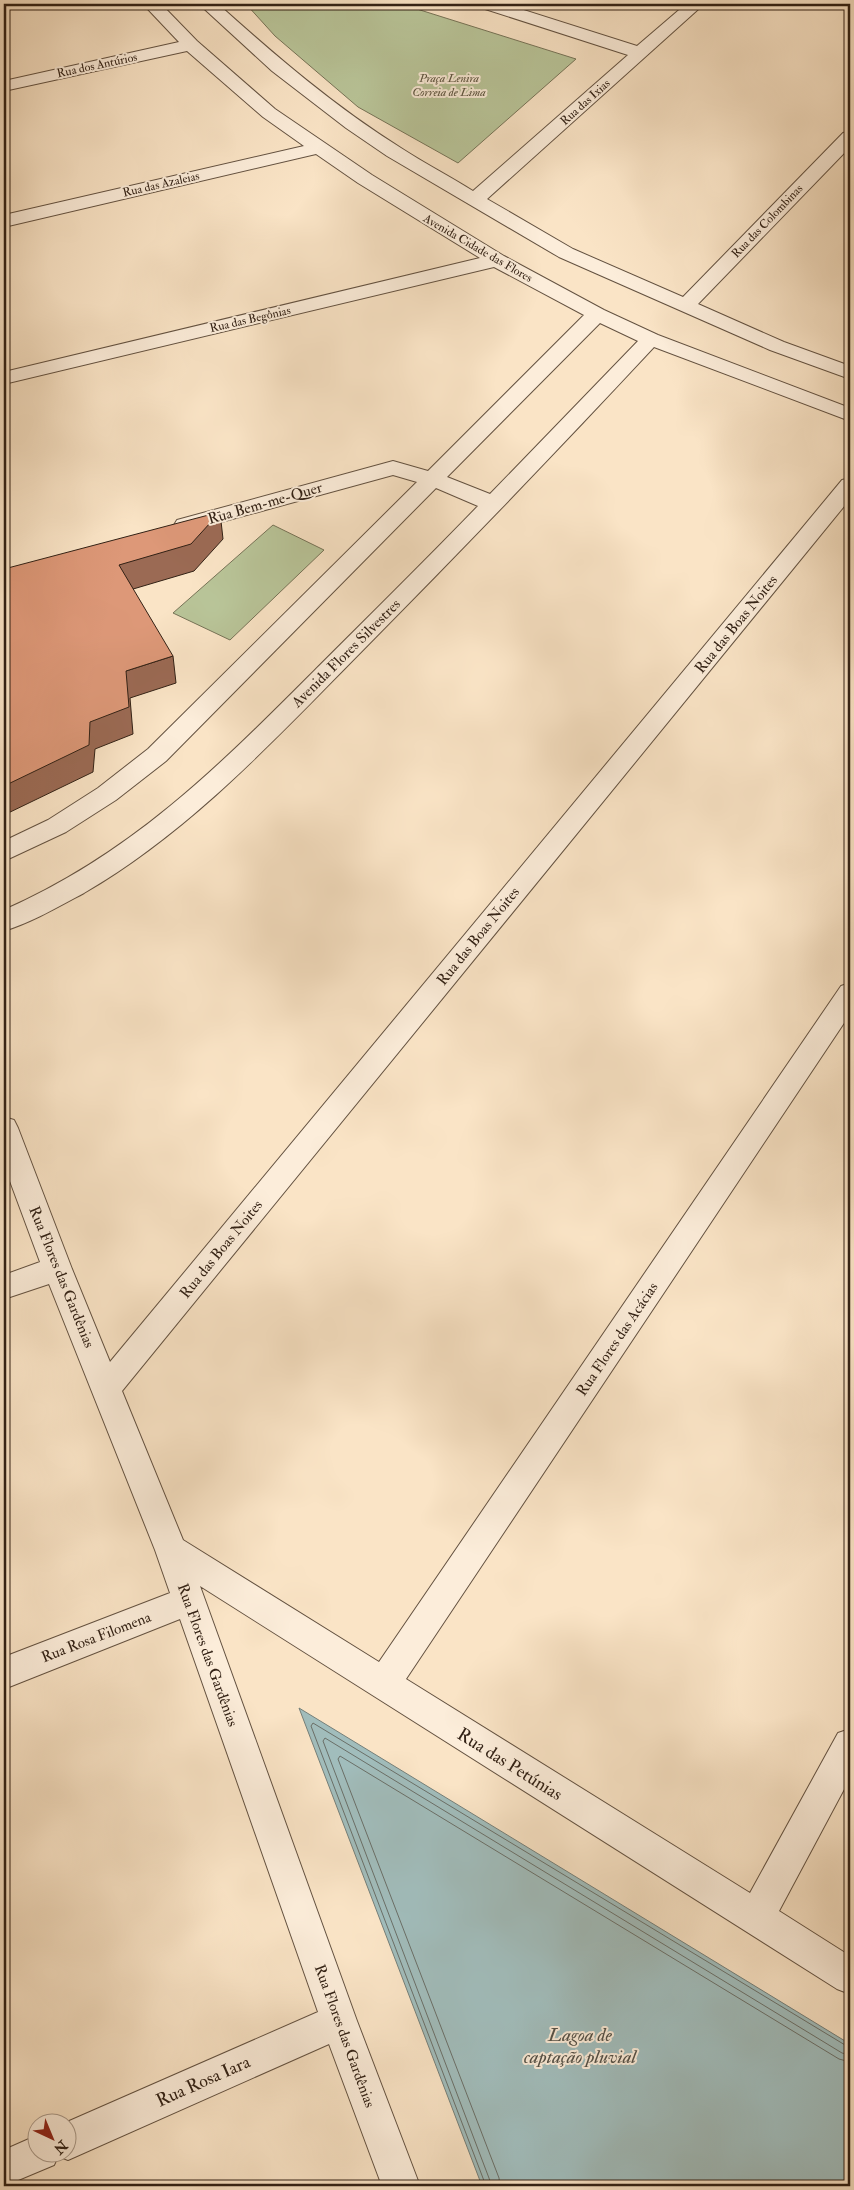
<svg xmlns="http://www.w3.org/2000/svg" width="854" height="2190" font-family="'IM FELL Double Pica',serif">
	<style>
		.green { fill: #b9c599; stroke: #767357 }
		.water { fill: #a1bdbc; stroke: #757f79 }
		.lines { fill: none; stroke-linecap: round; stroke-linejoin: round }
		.shore { stroke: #6a6f68; stroke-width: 1 }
		.minor-casing { stroke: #645241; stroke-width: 2 }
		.minor { fill: #fcedda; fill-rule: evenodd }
		.shaded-wall { fill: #9b6a54; stroke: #322115 }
		.building { fill: #dd9878; stroke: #322115 }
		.labels { text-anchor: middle; stroke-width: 4; stroke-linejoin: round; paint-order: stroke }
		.far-street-label { font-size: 12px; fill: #322115; stroke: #fcedda }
		.far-park-label { font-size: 12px; font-style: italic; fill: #5a523d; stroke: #fcedda }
		.street-label { font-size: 15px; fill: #322115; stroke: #fcedda }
		.near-street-label { font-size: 18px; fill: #322115; stroke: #fcedda }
		.near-water-label { font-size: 19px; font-style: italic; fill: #535047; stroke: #fcedda }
	</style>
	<rect width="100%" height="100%" fill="#fae4c6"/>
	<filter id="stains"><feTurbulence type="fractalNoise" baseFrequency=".004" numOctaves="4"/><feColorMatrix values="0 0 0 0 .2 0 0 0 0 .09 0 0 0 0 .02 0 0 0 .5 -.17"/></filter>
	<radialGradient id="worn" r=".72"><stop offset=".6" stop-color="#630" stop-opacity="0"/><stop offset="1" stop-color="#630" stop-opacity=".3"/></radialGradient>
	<path class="green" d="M 246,4 L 401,4 L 576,59 L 458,163 L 358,107 L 275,36 Z
		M 273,525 L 324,550 L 230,640 L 173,613 Z"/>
	<path class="water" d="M 299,1708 L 850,2044 L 850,2186 L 482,2186 Z"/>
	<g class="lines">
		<path class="shore" d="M 486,2186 L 311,1726 L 313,1723 L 850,2048
			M 492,2186 L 323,1741 L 325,1738 L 842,2053 L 850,2055
			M 500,2186 L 499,2178 L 338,1759 L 340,1756 L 839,2059 L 850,2062"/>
		<defs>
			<path id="minor" d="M 143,4 L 161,4 L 197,41 L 275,109 L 372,175 L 504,256 L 604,310 L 658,335 L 850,408 L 850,421 L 654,347 C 558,450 462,550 363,650 C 276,738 192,830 84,893 C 58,907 32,922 4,931 L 4,910 C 133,853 218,767 316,669 C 370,615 425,561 478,506 L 436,488 L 166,761 L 116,800 L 66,832 L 4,861 L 4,841 L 48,820 L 98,788 L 148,749 L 417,482 L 393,475 L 185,532 L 177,530 L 174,525 L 177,520 L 393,461 L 428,471 L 584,315 L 494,267 L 4,384 L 4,372 L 480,258 L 358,183 L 316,154 L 4,227 L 4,215 L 304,146 L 263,117 L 187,51 L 4,91 L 4,81 L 179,42 ZM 600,323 L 638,341 L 490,494 L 447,477 Z
				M 199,4 L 218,4 C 276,56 335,107 401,148 C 424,163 449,176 473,191 L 628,55 L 482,8 L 480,4 L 505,4 L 637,46 L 686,4 L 704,4 L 487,199 L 573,249 L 683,297 L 843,133 L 850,131 L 850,147 L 698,304 L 784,342 L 850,366 L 850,379 L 770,350 L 559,257 L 387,156 L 346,128 L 272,71 Z
				M 850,478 L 850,499 L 122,1391 L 183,1540 L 379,1662 L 841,986 L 850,983 L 850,1014 L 406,1679 L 750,1893 L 838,1733 L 850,1729 L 850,1778 L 779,1911 L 850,1956 L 850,1994 L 837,1989 L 200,1586 L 357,2021 L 420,2186 L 382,2186 L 329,2044 L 68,2160 L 58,2156 L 54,2165 L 4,2186 L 4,2150 L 38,2135 L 38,2152 L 68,2152 L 67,2122 L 318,2012 L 180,1619 L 4,1689 L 4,1657 L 170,1593 L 155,1550 L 49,1284 L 4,1299 L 4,1275 L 40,1262 L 4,1165 L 4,1117 L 14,1120 L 18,1128 L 72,1269 L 110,1362 L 842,480 Z"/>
		</defs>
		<use href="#minor" class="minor-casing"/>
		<use href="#minor" class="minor"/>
	</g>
	<path class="shaded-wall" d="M 220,512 L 223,539 L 194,571 L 123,592 L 119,565 Z
		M 173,656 L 176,683 L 130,698 L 133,734 L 95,749 L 93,772 L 4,815 L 4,786 L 90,722 L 126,671 Z"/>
	<path class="building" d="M 220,512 L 191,544 L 119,565 L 173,656 L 126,671 L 129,707 L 90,722 L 89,745 L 4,786 L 4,569 Z"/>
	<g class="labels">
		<g class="far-street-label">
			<text transform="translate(97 65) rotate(-12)" y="4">Rua dos Antúrios</text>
			<text transform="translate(585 102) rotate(-42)" y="4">Rua das Ixias</text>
			<text transform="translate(161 184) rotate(-13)" y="4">Rua das Azaleias</text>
			<text transform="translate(767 221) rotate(-46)" y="4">Rua das Colombinas</text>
			<text transform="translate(478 248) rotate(30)" y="4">Avenida Cidade das Flores</text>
			<text transform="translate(250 319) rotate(-13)" y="4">Rua das Begônias</text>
		</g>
		<g class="far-park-label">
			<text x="449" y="82">Praça Lenira<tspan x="449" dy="14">Correia de Lima</tspan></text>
		</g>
		<g class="street-label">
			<text transform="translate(265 503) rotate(-16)" y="5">Rua Bem-me-Quer</text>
			<text transform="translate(736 624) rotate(-51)" y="5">Rua das Boas Noites</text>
			<text transform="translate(346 653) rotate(-45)" y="5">Avenida Flores Silvestres</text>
			<text transform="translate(478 936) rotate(-51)" y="5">Rua das Boas Noites</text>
			<text transform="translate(221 1249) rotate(-51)" y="5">Rua das Boas Noites</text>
			<text transform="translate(62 1277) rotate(68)" y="5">Rua Flores das Gardênias</text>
			<text transform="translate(617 1339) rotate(-56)" y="5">Rua Flores das Acácias</text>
			<text transform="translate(96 1637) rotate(-21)" y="5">Rua Rosa Filomena</text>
			<text transform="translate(208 1655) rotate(70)" y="5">Rua Flores das Gardênias</text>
			<text transform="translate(345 2036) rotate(70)" y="5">Rua Flores das Gardênias</text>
		</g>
		<g class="near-street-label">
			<text transform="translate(510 1764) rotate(32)" y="6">Rua das Petúnias</text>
			<text transform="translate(203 2081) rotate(-24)" y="6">Rua Rosa Iara</text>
		</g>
		<g class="near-water-label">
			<text x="580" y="2041">Lagoa de<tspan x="580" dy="22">captação pluvial</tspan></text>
		</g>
	</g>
	<rect width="854" height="2190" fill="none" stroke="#fae4c6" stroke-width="20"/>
	<rect x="5" y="5" width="844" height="2180" fill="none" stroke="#322115" stroke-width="2.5"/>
	<rect x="10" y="10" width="834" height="2170" fill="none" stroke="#322115"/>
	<g transform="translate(52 2138) rotate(136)"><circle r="24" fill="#fcedda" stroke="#ab9b8b"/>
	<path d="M0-4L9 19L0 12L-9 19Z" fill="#8f2418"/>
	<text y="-8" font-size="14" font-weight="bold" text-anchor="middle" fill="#322115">N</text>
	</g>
	<rect width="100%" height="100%" filter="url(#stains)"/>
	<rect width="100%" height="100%" fill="url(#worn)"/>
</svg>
